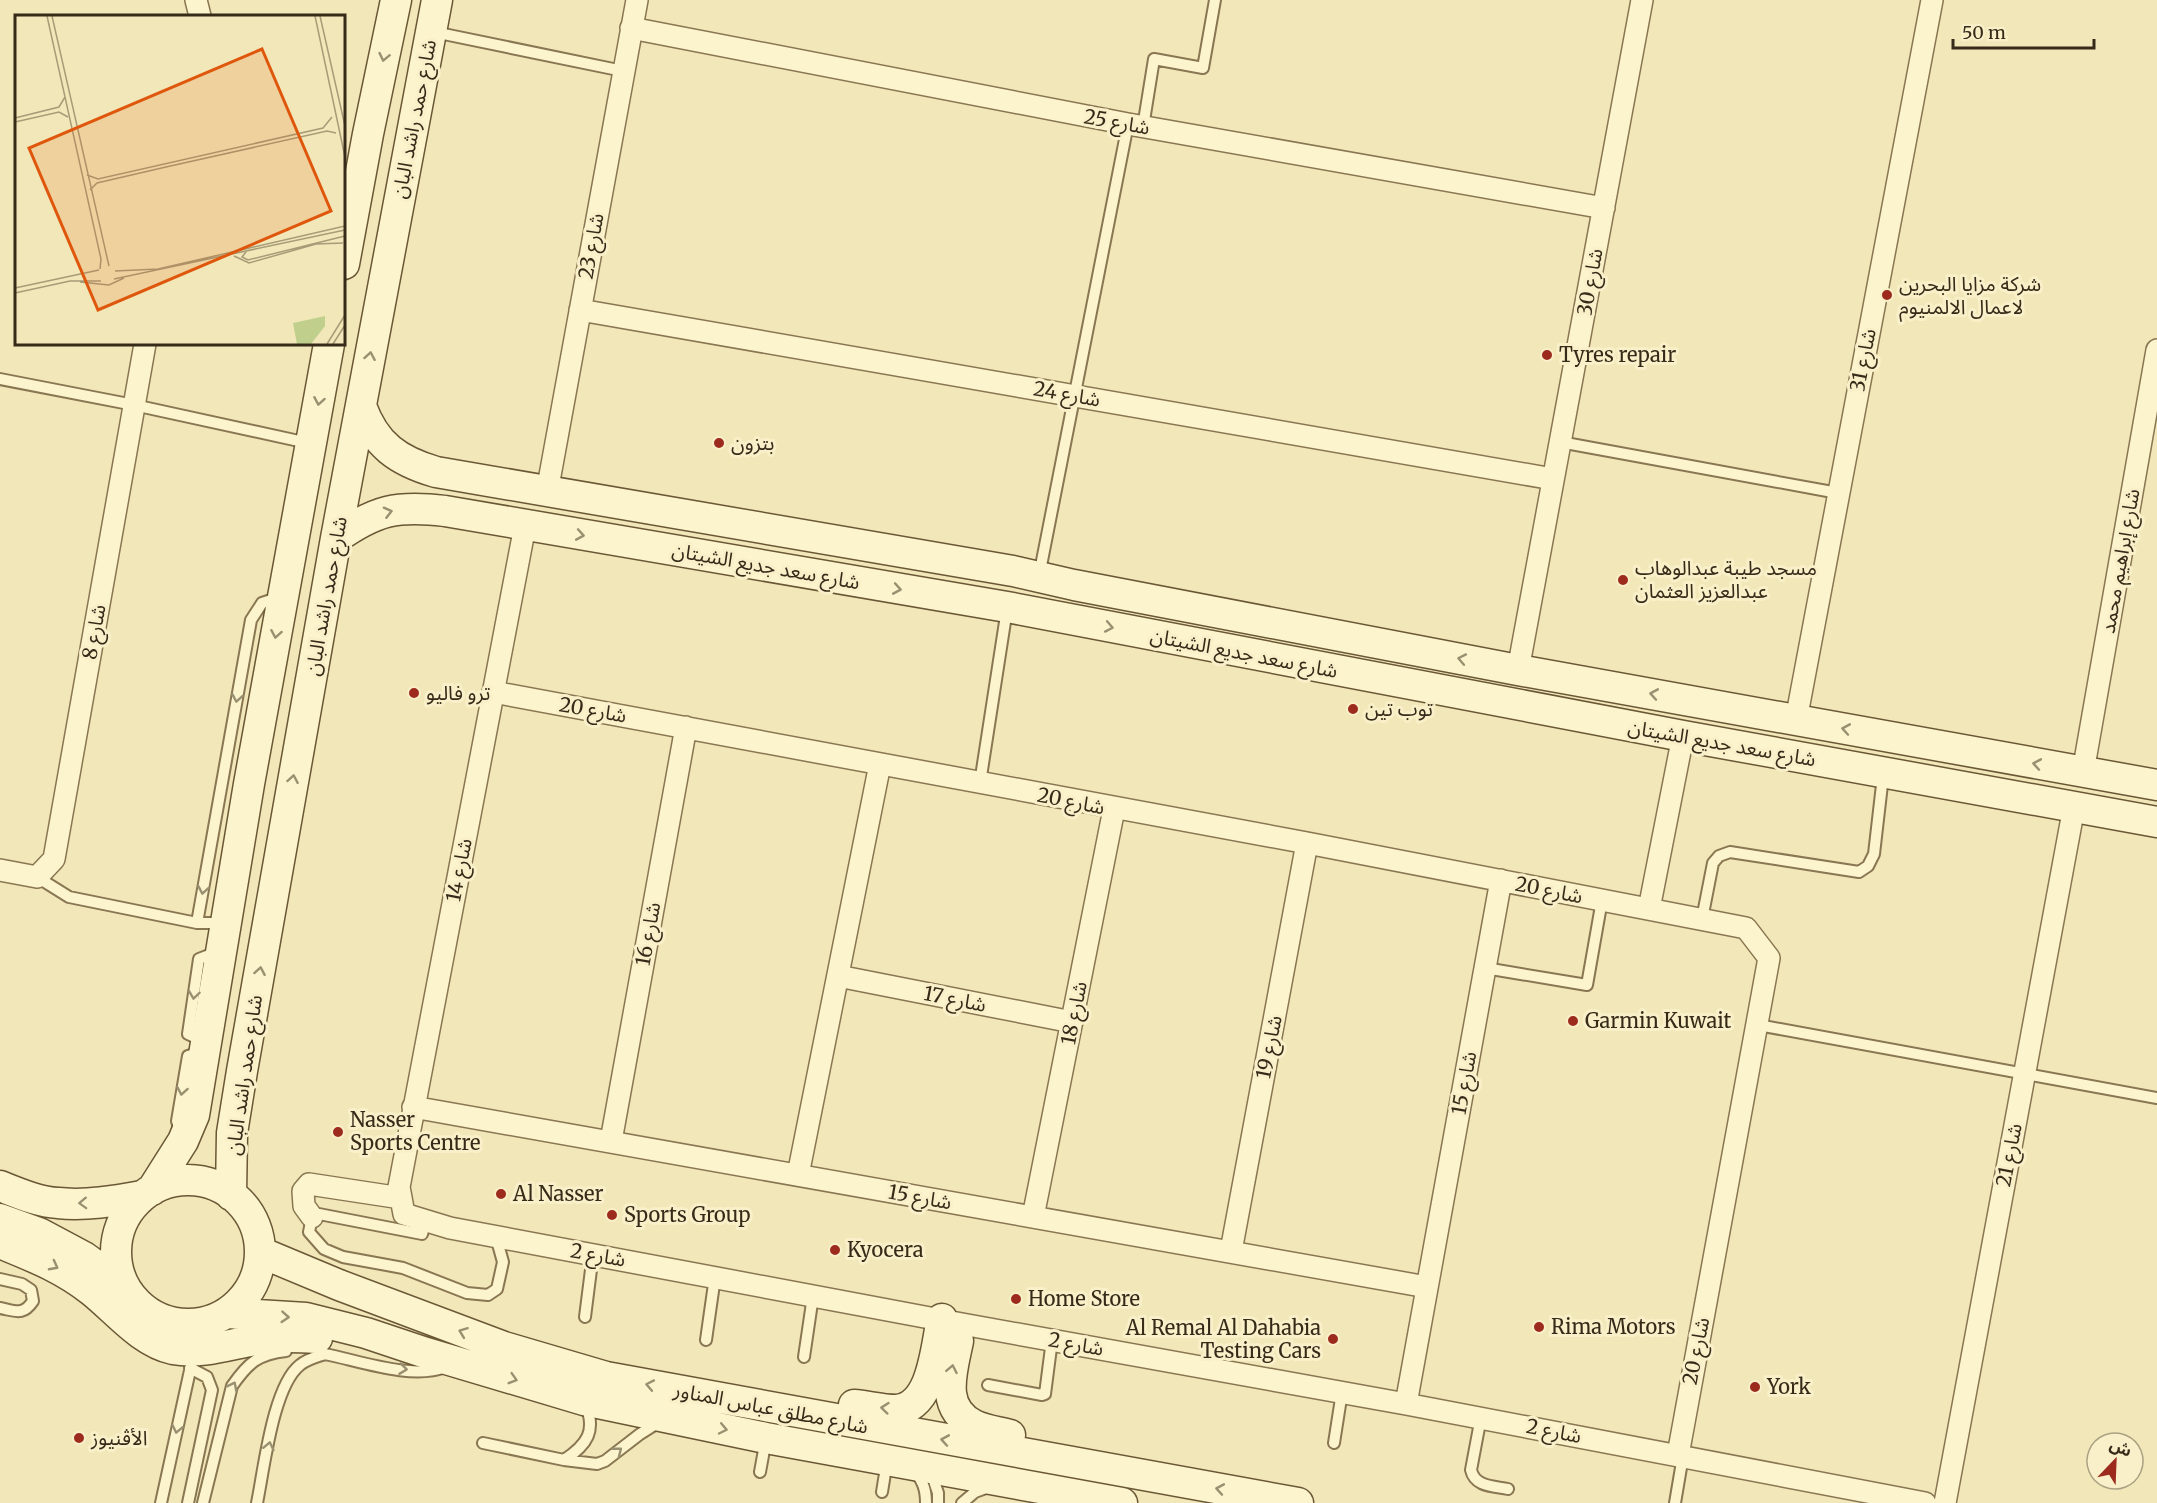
<svg xmlns="http://www.w3.org/2000/svg" width="2157" height="1503" font-family="Merriweather,'Noto Sans Arabic',serif">
	<style>
		.lines { fill: none; stroke-linecap: round; stroke-linejoin: round }
		.lane-casing { stroke: #897652; stroke-width: 14 }
		.street-casing { stroke: #897652; stroke-width: 24 }
		.secondary-casing { stroke: #6a5736; stroke-width: 33 }
		.lane { stroke: #fcf4cc; stroke-width: 10 }
		.street { stroke: #fcf4cc; stroke-width: 21 }
		.secondary { stroke: #fcf4cc; stroke-width: 30 }
		.oneway { stroke: #999072 }
		.poi-dot { fill: #9d2b1d; stroke: #f9f0c9; stroke-width: 2 }
		.labels { text-anchor: middle; stroke-width: 6; stroke-linejoin: round; paint-order: stroke }
		.street-label { font-size: 20px; fill: #362b19; stroke: #f9f0c9 }
		.poi-label { font-size: 20px; fill: #362b19; stroke: #f9f0c9; text-anchor: start }
		.inset-road { fill: none; stroke: #a79c78; stroke-width: 1.5 }
		.view { fill: #df570d; fill-opacity: 0.15; stroke: #df570d; stroke-width: 3 }
		.inset-edge { fill: none; stroke: #362b19; stroke-width: 3 }
	</style>
	<rect width="100%" height="100%" fill="#f2e7b8"/>
	<g class="lines">
		<defs>
			<path id="lane" d="M 434,32 L 623,71
				M 1143,127 L 1154,59 L 1203,68 L 1215,0
				M 0,379 L 134,405 L 308,443
				M 1560,442 L 1838,493
				M 1039,576 L 1128,124
				M 980,783 L 1007,609
				M 37,877 L 69,897 L 197,923 L 224,923
				M 1702,919 L 1713,863 L 1719,856 L 1730,852 L 1859,872 L 1868,866 L 1874,854 L 1883,776
				M 197,923 L 251,620 L 262,603 L 280,597
				M 1485,968 L 1587,985 L 1602,900
				M 1758,1025 L 2157,1098
				M 205,1042 L 188,1034 L 199,959 L 217,952
				M 179,1128 L 177,1121 L 188,1056 L 201,1052
				M 426,1221 L 422,1234 L 319,1214 L 312,1217 L 309,1232 L 324,1249 L 343,1257 L 403,1268 L 467,1293 L 488,1295 L 497,1289 L 503,1262 L 496,1237
				M 0,1279 L 22,1284 L 31,1290 L 33,1301 C 23,1316 16,1311 0,1308
				M 585,1317 L 593,1254
				M 706,1340 L 715,1277
				M 804,1357 L 813,1296
				M 988,1385 L 1042,1395 L 1045,1394 L 1052,1340
				M 1481,1417 L 1471,1470 C 1475,1487 1493,1486 1508,1489
				M 483,1443 L 564,1460 L 597,1464 L 605,1461 L 640,1434 L 659,1422
				M 1334,1443 L 1342,1392
				M 564,1460 C 587,1445 597,1431 585,1403
				M 915,1471 C 923,1482 926,1489 926,1503
				M 760,1472 L 766,1439
				M 931,1472 L 938,1493 L 938,1503
				M 882,1492 L 887,1461
				M 161,1503 L 194,1352
				M 188,1503 L 212,1390 L 207,1377 L 190,1368
				M 203,1503 L 232,1386 C 248,1363 258,1354 286,1351
				M 257,1503 C 264,1469 273,1386 300,1365 C 307,1359 316,1357 325,1354 C 360,1361 412,1380 445,1367
				M 962,1503 L 975,1492 L 986,1488
				M 1675,1503 L 1683,1456"/>
			<path id="street" d="M 196,0 L 200,16
				M 631,28 L 1128,124 L 1604,208
				M 580,310 L 1553,479
				M 547,492 L 637,0
				M 525,526 L 399,1187 L 404,1214 L 450,1228 L 962,1324 L 1406,1404 L 1925,1503
				M 1518,670 L 1642,0
				M 493,692 L 1307,843 L 1746,928 L 1769,958 L 1678,1455
				M 1796,720 L 1932,0
				M 2083,772 L 2157,350
				M 0,870 L 37,877 L 54,859 L 145,344
				M 1649,909 L 1683,736
				M 838,976 L 1072,1022
				M 413,1107 L 1427,1287
				M 611,1141 L 686,727
				M 798,1175 L 880,764
				M 312,1217 L 304,1206 L 303,1191 L 309,1184 L 401,1198
				M 1033,1217 L 1114,809
				M 1231,1251 L 1307,843
				M 1406,1404 L 1501,880
				M 1945,1503 L 2074,807"/>
			<path id="secondary" d="M 344,264 L 368,134 L 396,0
				M 361,406 C 375,445 398,461 436,472 L 1013,571 L 1074,585 L 1518,670 L 2157,785
				M 336,538 C 376,510 397,505 445,511 L 1007,607 L 1683,736 L 2157,822
				M116 1252a72 72 0 1 1 144 0a72 72 0 1 1-144 0Z
				M 0,1186 C 18,1193 38,1202 58,1203 C 85,1206 115,1201 142,1196
				M 152,1190 L 183,1141 L 194,1115 L 249,784 L 329,344
				M 231,1195 L 232,1133 L 242,1071 L 336,538 L 437,0
				M 0,1219 L 39,1233 L 84,1257 L 124,1286
				M 0,1243 C 34,1257 63,1268 92,1291 C 117,1311 141,1342 173,1349 C 201,1354 227,1345 254,1340 C 275,1336 296,1337 317,1338
				M 260,1252 L 339,1285 L 504,1347 L 606,1377 L 1298,1503
				M 227,1313 L 306,1318 L 366,1333 L 426,1353 L 584,1400 L 766,1438 L 1122,1503
				M 958,1341 C 952,1371 939,1408 974,1425 C 984,1430 999,1432 1010,1435
				M 854,1405 C 867,1406 882,1410 896,1410 C 933,1408 936,1346 942,1319"/>
		</defs>
		<use href="#lane" class="lane-casing"/>
		<use href="#street" class="street-casing"/>
		<use href="#secondary" class="secondary-casing"/>
		<use href="#lane" class="lane"/>
		<use href="#street" class="street"/>
		<use href="#secondary" class="secondary"/>
	</g>
	<defs><path id="oneway-chevron" d="M-2-3.5L2.5 0L-2 3.5" fill="none" stroke-width="1.6" stroke-linecap="round" stroke-linejoin="round" transform="scale(1.5)"/></defs>
	<g class="oneway">
		<use href="#oneway-chevron" transform="translate(384 57) rotate(102)"/>
		<use href="#oneway-chevron" transform="translate(370 356) rotate(-80)"/>
		<use href="#oneway-chevron" transform="translate(319 401) rotate(100)"/>
		<use href="#oneway-chevron" transform="translate(388 512) rotate(-14)"/>
		<use href="#oneway-chevron" transform="translate(580 535) rotate(10)"/>
		<use href="#oneway-chevron" transform="translate(897 589) rotate(10)"/>
		<use href="#oneway-chevron" transform="translate(1109 627) rotate(11)"/>
		<use href="#oneway-chevron" transform="translate(276 634) rotate(100)"/>
		<use href="#oneway-chevron" transform="translate(1462 659) rotate(-169)"/>
		<use href="#oneway-chevron" transform="translate(1654 694) rotate(-170)"/>
		<use href="#oneway-chevron" transform="translate(237 698) rotate(100)"/>
		<use href="#oneway-chevron" transform="translate(1846 729) rotate(-170)"/>
		<use href="#oneway-chevron" transform="translate(2037 764) rotate(-170)"/>
		<use href="#oneway-chevron" transform="translate(293 779) rotate(-80)"/>
		<use href="#oneway-chevron" transform="translate(203 890) rotate(100)"/>
		<use href="#oneway-chevron" transform="translate(260 971) rotate(-80)"/>
		<use href="#oneway-chevron" transform="translate(194 995) rotate(98)"/>
		<use href="#oneway-chevron" transform="translate(182 1091) rotate(100)"/>
		<use href="#oneway-chevron" transform="translate(83 1203) rotate(178)"/>
		<use href="#oneway-chevron" transform="translate(54 1266) rotate(28)"/>
		<use href="#oneway-chevron" transform="translate(285 1317) rotate(4)"/>
		<use href="#oneway-chevron" transform="translate(463 1332) rotate(-159)"/>
		<use href="#oneway-chevron" transform="translate(403 1369) rotate(7)"/>
		<use href="#oneway-chevron" transform="translate(952 1369) rotate(-79)"/>
		<use href="#oneway-chevron" transform="translate(513 1379) rotate(17)"/>
		<use href="#oneway-chevron" transform="translate(650 1385) rotate(-169)"/>
		<use href="#oneway-chevron" transform="translate(233 1386) rotate(-63)"/>
		<use href="#oneway-chevron" transform="translate(885 1408) rotate(-174)"/>
		<use href="#oneway-chevron" transform="translate(177 1429) rotate(102)"/>
		<use href="#oneway-chevron" transform="translate(723 1429) rotate(12)"/>
		<use href="#oneway-chevron" transform="translate(945 1440) rotate(-170)"/>
		<use href="#oneway-chevron" transform="translate(269 1446) rotate(-78)"/>
		<use href="#oneway-chevron" transform="translate(618 1451) rotate(-38)"/>
		<use href="#oneway-chevron" transform="translate(1220 1489) rotate(-170)"/>
	</g>
	<g class="poi-dot">
		<circle cx="1887" cy="295" r="6"/>
		<circle cx="1547" cy="355" r="6"/>
		<circle cx="719" cy="443" r="6"/>
		<circle cx="1623" cy="580" r="6"/>
		<circle cx="414" cy="693" r="6"/>
		<circle cx="1353" cy="709" r="6"/>
		<circle cx="1573" cy="1021" r="6"/>
		<circle cx="338" cy="1132" r="6"/>
		<circle cx="501" cy="1194" r="6"/>
		<circle cx="612" cy="1215" r="6"/>
		<circle cx="835" cy="1250" r="6"/>
		<circle cx="1016" cy="1299" r="6"/>
		<circle cx="1539" cy="1327" r="6"/>
		<circle cx="1333" cy="1339" r="6"/>
		<circle cx="1755" cy="1387" r="6"/>
		<circle cx="79" cy="1438" r="6"/>
	</g>
	<g class="labels">
		<g class="street-label">
			<text transform="translate(414 119) rotate(-79)" y="7">شارع حمد راشد البان</text>
			<text transform="translate(1117 122) rotate(10)" y="7">شارع 25</text>
			<text transform="translate(591 246) rotate(-80)" y="7">شارع 23</text>
			<text transform="translate(1590 282) rotate(-80)" y="7">شارع 30</text>
			<text transform="translate(1863 360) rotate(-79)" y="7">شارع 31</text>
			<text transform="translate(1067 394) rotate(10)" y="7">شارع 24</text>
			<text transform="translate(2120 561) rotate(-80)" y="7">شارع إبراهيم محمد</text>
			<text transform="translate(766 566) rotate(10)" y="7">شارع سعد جديع الشيتان</text>
			<text transform="translate(326 596) rotate(-80)" y="7">شارع حمد راشد البان</text>
			<text transform="translate(94 632) rotate(-80)" y="7">شارع 8</text>
			<text transform="translate(1244 653) rotate(11)" y="7">شارع سعد جديع الشيتان</text>
			<text transform="translate(593 710) rotate(10)" y="7">شارع 20</text>
			<text transform="translate(1722 743) rotate(10)" y="7">شارع سعد جديع الشيتان</text>
			<text transform="translate(1071 801) rotate(11)" y="7">شارع 20</text>
			<text transform="translate(459 870) rotate(-79)" y="7">شارع 14</text>
			<text transform="translate(1549 890) rotate(11)" y="7">شارع 20</text>
			<text transform="translate(648 934) rotate(-80)" y="7">شارع 16</text>
			<text transform="translate(955 999) rotate(11)" y="7">شارع 17</text>
			<text transform="translate(1074 1013) rotate(-79)" y="7">شارع 18</text>
			<text transform="translate(1269 1047) rotate(-79)" y="7">شارع 19</text>
			<text transform="translate(244 1075) rotate(-82)" y="7">شارع حمد راشد البان</text>
			<text transform="translate(1464 1083) rotate(-80)" y="7">شارع 15</text>
			<text transform="translate(2009 1155) rotate(-79)" y="7">شارع 21</text>
			<text transform="translate(920 1197) rotate(10)" y="7">شارع 15</text>
			<text transform="translate(598 1255) rotate(10)" y="7">شارع 2</text>
			<text transform="translate(1076 1344) rotate(10)" y="7">شارع 2</text>
			<text transform="translate(1696 1351) rotate(-79)" y="7">شارع 20</text>
			<text transform="translate(771 1408) rotate(11)" y="7">شارع مطلق عباس المناور</text>
			<text transform="translate(1554 1431) rotate(11)" y="7">شارع 2</text>
		</g>
		<g class="poi-label">
			<text x="1899" y="291">شركة مزايا البحرين<tspan x="1899" dy="23">لاعمال الالمنيوم</tspan></text>
			<text x="1559" y="362">Tyres repair</text>
			<text x="731" y="450">بتزون</text>
			<text x="1635" y="575">مسجد طيبة عبدالوهاب<tspan x="1635" dy="23">عبدالعزيز العثمان</tspan></text>
			<text x="426" y="700">ترو فاليو</text>
			<text x="1365" y="716">توب تين</text>
			<text x="1585" y="1028">Garmin Kuwait</text>
			<text x="350" y="1127">Nasser<tspan x="350" dy="23">Sports Centre</tspan></text>
			<text x="513" y="1201">Al Nasser</text>
			<text x="624" y="1222">Sports Group</text>
			<text x="847" y="1257">Kyocera</text>
			<text x="1028" y="1306">Home Store</text>
			<text x="1551" y="1334">Rima Motors</text>
			<text x="1321" y="1335" text-anchor="end">Al Remal Al Dahabia<tspan x="1321" dy="23">Testing Cars</tspan></text>
			<text x="1767" y="1394">York</text>
			<text x="91" y="1445">الأڤنيوز</text>
		</g>
	</g>
	<g transform="translate(15 15)">
		<rect width="330" height="330" fill="#f2e7b8"/>
		<path d="M 310,301 L 310,311 L 296,329 L 282,329 L 278,308 Z" fill="#c0d08c"/>
		<path class="inset-road" d="M 32,1 L 86,244 L 85,254M 37,1 L 94,251M 300,1 L 330,142M 305,1 L 330,111M 0,103 L 44,92 L 50,82M 0,107 L 44,97 L 53,102M 72,160 L 83,164 L 308,113 L 317,102M 75,175 L 82,168 L 151,152 L 312,116 L 321,118M 231,237 L 227,242 L 233,245 L 330,221M 219,241 L 234,248 L 301,229 L 328,228M 100,256 L 143,254 L 330,211M 99,264 L 330,215M 65,267 L 94,270 L 109,263M 0,273 L 84,255M 0,278 L 55,266 L 86,266M 312,329 L 330,300M 318,329 L 330,310"/>
		<path class="view" d="M 247,34 L 316,196 L 83,295 L 14,133 Z"/>
		<rect width="330" height="330" class="inset-edge"/>
	</g>
	<g transform="translate(2115 1461) rotate(23)"><circle r="28" fill="#f9f0c9" stroke="#aba183" stroke-width="1.5"/>
	<path d="M0-4.5L10 22L0 15L-10 22Z" fill="#9d2b1d"/>
	<text y="-9" font-size="16" font-weight="bold" text-anchor="middle" fill="#362b19">ش</text>
	</g>
	<path d="M1953 39v9h141v-9" fill="none" stroke="#362b19" stroke-width="3"/>
	<text x="1962" y="39" font-size="18" fill="#362b19" stroke="#f9f0c9" stroke-width="4.5" paint-order="stroke">50 m</text>
</svg>
